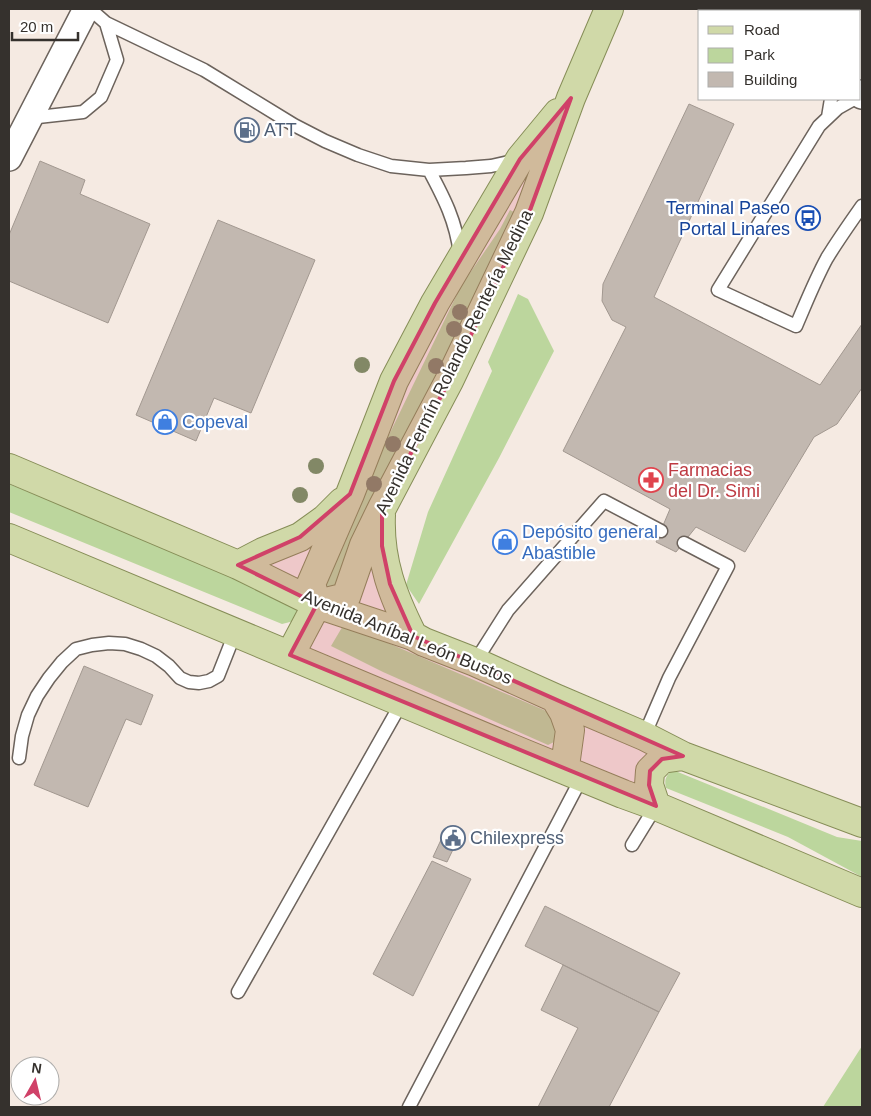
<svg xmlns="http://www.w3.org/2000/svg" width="871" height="1116" font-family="Helvetica,sans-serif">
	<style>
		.green { fill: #bcd69d }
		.building { fill: #c2b8b0; stroke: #a29890 }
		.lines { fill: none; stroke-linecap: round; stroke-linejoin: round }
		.lane-casing { stroke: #6c635c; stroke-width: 15 }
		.street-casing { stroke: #6c635c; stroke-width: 28 }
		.primary-casing { stroke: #868d57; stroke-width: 30 }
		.lane { stroke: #fff; stroke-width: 12 }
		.street { stroke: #fff; stroke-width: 25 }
		.primary { stroke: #d0d9a8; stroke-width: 28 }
		.tree { fill: #828866 }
		.marked { fill: #d04168; fill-opacity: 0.2; stroke: #d04168; stroke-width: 4; stroke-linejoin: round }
		.labels { text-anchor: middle; stroke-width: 4.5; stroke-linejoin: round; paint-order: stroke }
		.service-label { font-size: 18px; fill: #4e5e75; stroke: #fff; text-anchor: start }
		.transit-label { font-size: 18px; fill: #164399; stroke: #fff; text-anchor: end }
		.street-label { font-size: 18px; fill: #35312d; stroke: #fff }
		.shop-label { font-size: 18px; fill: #366cbe; stroke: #fff; text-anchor: start }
		.health-label { font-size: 18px; fill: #be3a42; stroke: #fff; text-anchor: start }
	</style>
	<rect width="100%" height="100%" fill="#f5eae2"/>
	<path class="green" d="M 510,210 L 516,213 L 335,589 L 320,583 L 344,528 L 461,286 L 500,229 Z
		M 518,294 L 528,299 L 554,351 L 499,458 L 419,604 L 406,585 L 428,512 L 492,371 L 488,362 Z
		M 9,484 L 296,601 L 297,609 L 294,621 L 282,624 L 9,512 Z
		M 344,624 L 544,710 L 560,721 L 558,740 L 548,745 L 383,672 L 331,646 Z
		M 673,770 L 837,837 L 862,841 L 862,877 L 788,837 L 666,788 C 664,780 666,775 673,770 Z
		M 862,1046 L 862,1107 L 823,1107 Z"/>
	<path class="building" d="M 689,104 L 734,124 L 654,297 L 820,385 L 862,324 L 862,388 L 837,424 L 814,437 L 745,552 L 696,527 L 676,552 L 656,542 L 670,509 L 563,451 L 626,327 L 612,320 L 602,301 L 603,284 Z
		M 40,161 L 85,180 L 80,194 L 150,224 L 108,323 L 9,281 L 9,282 L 9,235 Z
		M 218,220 L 315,260 L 251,413 L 214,398 L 196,441 L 136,415 Z
		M 84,666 L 153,695 L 141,725 L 126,719 L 88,807 L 34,785 Z
		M 447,827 L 461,833 L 447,862 L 433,857 Z
		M 432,861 L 471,879 L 413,996 L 373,974 Z
		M 545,906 L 680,973 L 659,1012 L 525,946 Z
		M 563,965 L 659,1012 L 609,1107 L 538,1107 L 578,1028 L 541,1010 Z"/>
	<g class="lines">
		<defs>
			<path id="lane" d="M 106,23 L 204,70 L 294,125 L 325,141 L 358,155 L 391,166 L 429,170 L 466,168 L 491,166 L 518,160
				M 854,99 L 838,108 L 819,126 L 718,290 L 796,326 C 806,303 815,280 827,258 C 838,240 850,223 862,206
				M 828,117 L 831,99
				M 29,118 L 83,112 L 101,97 L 117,60 L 106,23 L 90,9
				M 429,170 C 444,198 456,221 460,254
				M 475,662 L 508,610 L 604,501 L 661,531
				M 644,736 L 669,678 L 728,566 L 684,543
				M 19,758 L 22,736 L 28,715 L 37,696 L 49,678 L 62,662 L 76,649 L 92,645 L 109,643 L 125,644 L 141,649 L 156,656 L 169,666 L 180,678 L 189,682 L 199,683 L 209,681 L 218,676 L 235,633
				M 632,845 L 656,806
				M 238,992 L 402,702
				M 409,1107 L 582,777"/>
			<path id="street" d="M 771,9 L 774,11
				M 860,93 L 862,96
				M 9,158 L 86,9"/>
			<path id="primary" d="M 9,468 L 238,565 L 317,604 L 413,636 L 424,642 L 475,662 L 555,698 L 644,736 L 683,756 L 862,823
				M 381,515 C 379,561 393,596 413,636
				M 9,538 L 511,748 L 623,794 L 656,806 L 862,893
				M 238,565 L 263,552 L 300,537 L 325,519 L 342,502
				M 317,604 L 346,597 L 364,545 L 382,508 L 449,381 L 529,213 L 571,98 L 609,9
				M 290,655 L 317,604 L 311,584 L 350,494 L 394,381 L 435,303 L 520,159 L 558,113
				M 555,698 L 564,713 L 570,730 L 566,759 L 559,768
				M 656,806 L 649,785 L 650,771 L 662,759 L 683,756"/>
		</defs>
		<use href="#lane" class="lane-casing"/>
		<use href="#street" class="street-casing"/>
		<use href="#primary" class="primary-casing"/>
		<use href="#lane" class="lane"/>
		<use href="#street" class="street"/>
		<use href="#primary" class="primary"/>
	</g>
	<g class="tree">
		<circle cx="460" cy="312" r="8"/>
		<circle cx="454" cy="329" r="8"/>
		<circle cx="362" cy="365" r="8"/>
		<circle cx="436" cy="366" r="8"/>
		<circle cx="393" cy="444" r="8"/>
		<circle cx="316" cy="466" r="8"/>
		<circle cx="374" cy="484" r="8"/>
		<circle cx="300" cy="495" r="8"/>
	</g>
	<path class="marked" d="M 571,98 L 529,213 L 449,381 L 382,508 L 382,546 L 390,584 L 413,636 L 683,756 L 662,759 L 650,771 L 649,785 L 656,806 L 290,655 L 317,604 L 238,565 L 300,537 L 350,494 L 394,381 L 435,303 L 520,159 Z"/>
	<defs>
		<symbol id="fuel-ring" viewBox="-11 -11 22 22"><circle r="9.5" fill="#fff" stroke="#5c6f8a" stroke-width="1.5"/><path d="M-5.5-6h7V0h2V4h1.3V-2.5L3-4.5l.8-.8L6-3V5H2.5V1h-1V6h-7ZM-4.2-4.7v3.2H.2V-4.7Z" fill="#5c6f8a"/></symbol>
		<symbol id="bus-ring" viewBox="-11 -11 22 22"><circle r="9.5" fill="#fff" stroke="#1a4fb4" stroke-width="1.5"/><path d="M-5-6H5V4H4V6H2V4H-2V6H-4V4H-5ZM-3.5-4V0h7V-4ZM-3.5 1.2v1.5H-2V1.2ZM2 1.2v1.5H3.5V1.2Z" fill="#1a4fb4"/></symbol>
		<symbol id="shop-ring" viewBox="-11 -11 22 22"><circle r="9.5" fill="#fff" stroke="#3f7fe0" stroke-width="1.5"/><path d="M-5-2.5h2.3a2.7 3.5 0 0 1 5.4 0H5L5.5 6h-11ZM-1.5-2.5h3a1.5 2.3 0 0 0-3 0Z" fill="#3f7fe0"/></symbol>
		<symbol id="pharmacy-ring" viewBox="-11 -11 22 22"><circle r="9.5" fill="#fff" stroke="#e0444e" stroke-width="1.5"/><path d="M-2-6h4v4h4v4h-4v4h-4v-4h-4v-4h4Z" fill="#e0444e"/></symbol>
		<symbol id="civic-ring" viewBox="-11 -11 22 22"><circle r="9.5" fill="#fff" stroke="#5c6f8a" stroke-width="1.5"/><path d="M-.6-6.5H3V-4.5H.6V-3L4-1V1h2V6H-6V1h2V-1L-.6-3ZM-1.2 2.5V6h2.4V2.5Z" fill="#5c6f8a"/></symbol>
	</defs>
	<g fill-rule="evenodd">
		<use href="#fuel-ring" x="233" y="116" width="28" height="28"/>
		<use href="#bus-ring" x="794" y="204" width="28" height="28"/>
		<use href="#shop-ring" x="151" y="408" width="28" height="28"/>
		<use href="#pharmacy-ring" x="637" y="466" width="28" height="28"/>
		<use href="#shop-ring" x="491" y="528" width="28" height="28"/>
		<use href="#civic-ring" x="439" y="824" width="28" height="28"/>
	</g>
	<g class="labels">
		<g class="service-label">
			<text x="264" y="136">ATT</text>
			<text x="470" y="844">Chilexpress</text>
		</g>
		<g class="transit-label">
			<text x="790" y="214">Terminal Paseo<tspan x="790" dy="21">Portal Linares</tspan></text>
		</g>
		<g class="street-label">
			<text transform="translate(454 362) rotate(-64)" y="6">Avenida Fermín Rolando Rentería Medina</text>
			<text transform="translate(407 637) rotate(22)" y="6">Avenida Aníbal León Bustos</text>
		</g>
		<g class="shop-label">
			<text x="182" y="428">Copeval</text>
			<text x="522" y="538">Depósito general<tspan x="522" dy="21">Abastible</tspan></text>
		</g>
		<g class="health-label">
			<text x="668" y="476">Farmacias<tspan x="668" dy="21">del Dr. Simi</tspan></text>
		</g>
	</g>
	<rect width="871" height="1116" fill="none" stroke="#35312d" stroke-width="20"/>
	<rect x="698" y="10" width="162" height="90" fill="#ffffff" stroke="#aeadab"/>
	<rect x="708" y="26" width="25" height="8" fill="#d0d9a8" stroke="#aeadab"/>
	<text x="744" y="35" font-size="15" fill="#35312d">Road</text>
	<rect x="708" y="48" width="25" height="15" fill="#bcd69d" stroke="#aeadab"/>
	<text x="744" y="60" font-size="15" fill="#35312d">Park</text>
	<rect x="708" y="72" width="25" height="15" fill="#c2b8b0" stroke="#aeadab"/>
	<text x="744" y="85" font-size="15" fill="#35312d">Building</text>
	<g transform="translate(35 1081) rotate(8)"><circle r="24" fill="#ffffff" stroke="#aeadab"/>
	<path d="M0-4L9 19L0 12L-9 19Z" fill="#d04168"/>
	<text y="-8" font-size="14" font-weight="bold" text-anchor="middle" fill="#35312d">N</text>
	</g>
	<path d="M12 32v8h66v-8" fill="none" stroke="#35312d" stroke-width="2.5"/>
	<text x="20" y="32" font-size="15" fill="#35312d" stroke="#ffffff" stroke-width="4" paint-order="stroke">20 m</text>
</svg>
